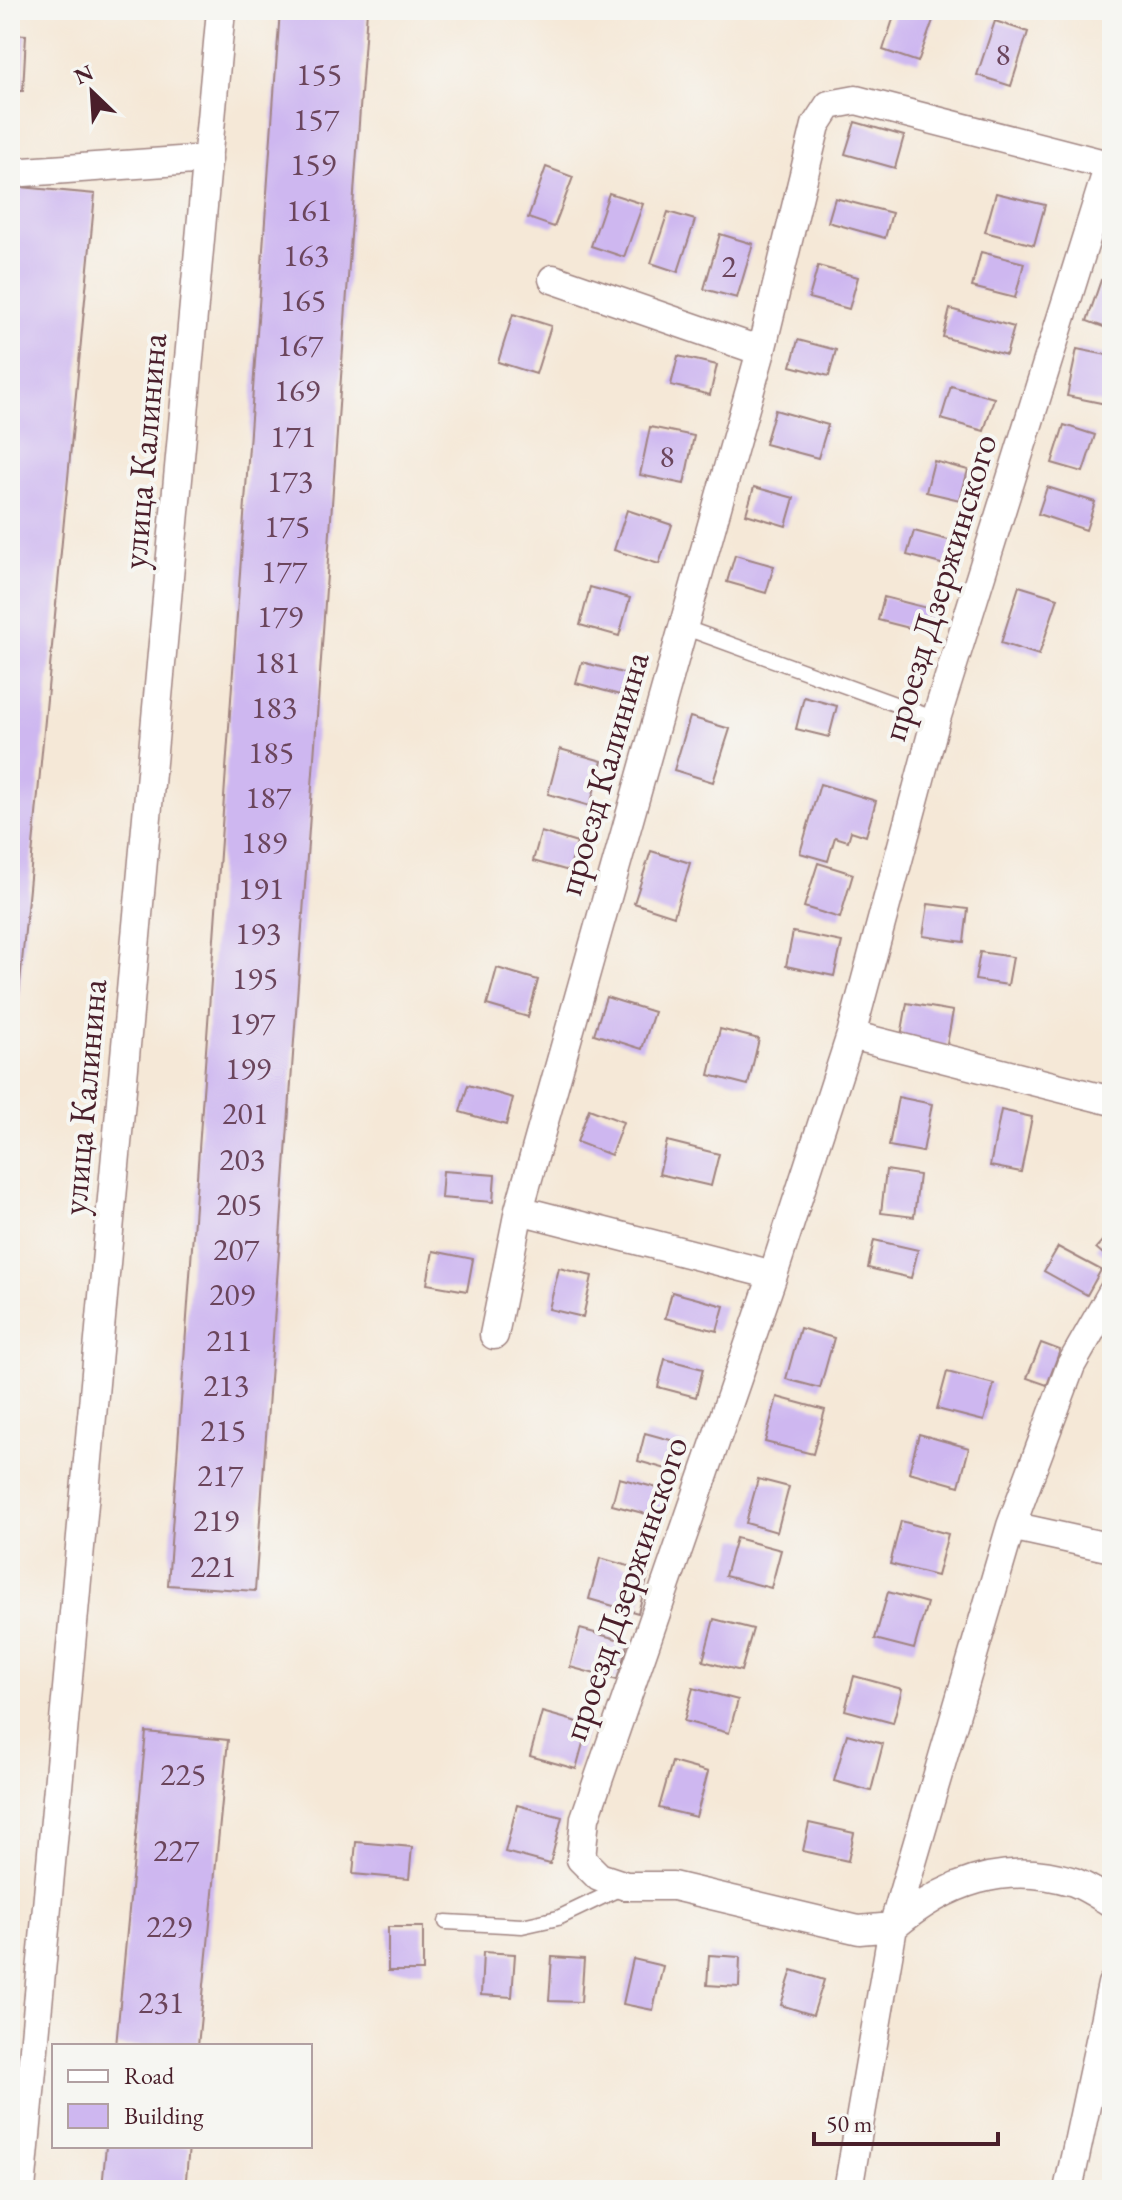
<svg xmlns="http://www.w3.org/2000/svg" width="1122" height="2200" font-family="'EB Garamond',serif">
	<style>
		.building { fill: #ceb7f0 }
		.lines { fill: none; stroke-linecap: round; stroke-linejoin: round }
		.service-casing { stroke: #a08481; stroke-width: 17 }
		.minor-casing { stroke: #a08481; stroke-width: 31 }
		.service { stroke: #fff; stroke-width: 14 }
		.minor { stroke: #fff; stroke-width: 28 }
		.labels { text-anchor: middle; stroke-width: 8; stroke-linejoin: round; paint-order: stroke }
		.number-label { font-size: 32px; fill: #6b455c }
		.street-label { font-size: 36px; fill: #4a1f2b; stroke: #f6f6f2 }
	</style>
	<rect width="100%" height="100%" fill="#f6f6f2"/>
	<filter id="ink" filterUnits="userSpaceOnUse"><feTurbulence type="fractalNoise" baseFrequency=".0125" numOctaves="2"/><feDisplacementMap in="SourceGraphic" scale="16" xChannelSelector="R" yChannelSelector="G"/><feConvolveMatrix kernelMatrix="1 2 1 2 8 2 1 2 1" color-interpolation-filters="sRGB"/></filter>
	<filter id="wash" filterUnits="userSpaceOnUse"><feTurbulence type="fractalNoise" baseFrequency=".006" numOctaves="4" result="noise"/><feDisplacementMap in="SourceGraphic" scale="32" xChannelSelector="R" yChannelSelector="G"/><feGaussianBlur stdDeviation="1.8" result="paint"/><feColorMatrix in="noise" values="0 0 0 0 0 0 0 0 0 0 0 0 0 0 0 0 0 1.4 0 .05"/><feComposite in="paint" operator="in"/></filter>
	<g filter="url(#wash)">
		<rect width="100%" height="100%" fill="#f5e8d7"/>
		<g id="blocks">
			<path class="building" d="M 280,10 L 367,10 L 255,1591 L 168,1585 Z
				M 896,10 L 936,12 L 918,62 L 883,50 Z
				M 995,21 L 1028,32 L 1011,86 L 977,75 Z
				M 10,34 L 26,35 L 23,91 L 10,91 Z
				M 1112,100 L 1112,119 L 1106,117 Z
				M 855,122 L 904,136 L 895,168 L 845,154 Z
				M 546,167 L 573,177 L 554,227 L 528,218 Z
				M 10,186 L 95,194 L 12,1067 L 10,1067 Z
				M 609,193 L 643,204 L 624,257 L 591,246 Z
				M 996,193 L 1045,205 L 1034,245 L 985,232 Z
				M 835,198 L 892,213 L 885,238 L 828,222 Z
				M 668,212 L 695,220 L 678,272 L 651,263 Z
				M 720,234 L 753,244 L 737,298 L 704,289 Z
				M 981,252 L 1024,263 L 1015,298 L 972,287 Z
				M 818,266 L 858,277 L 849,309 L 809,298 Z
				M 1101,280 L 1112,283 L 1112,330 L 1087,321 Z
				M 950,309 L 1014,327 L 1006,355 L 943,337 Z
				M 513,314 L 551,326 L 536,374 L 498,362 Z
				M 798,340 L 836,350 L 829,376 L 791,366 Z
				M 1077,349 L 1112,356 L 1112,376 L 1106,404 L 1067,396 Z
				M 678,356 L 717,365 L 710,395 L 671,385 Z
				M 951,386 L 994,398 L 984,431 L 941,419 Z
				M 775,410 L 828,425 L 818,458 L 765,444 Z
				M 1064,425 L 1095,435 L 1083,472 L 1052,463 Z
				M 650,427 L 694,436 L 684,484 L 640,475 Z
				M 934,461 L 968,470 L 960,500 L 926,492 Z
				M 754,487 L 794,498 L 786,526 L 746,514 Z
				M 1047,487 L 1095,502 L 1086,530 L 1038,514 Z
				M 627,510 L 672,525 L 659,564 L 614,550 Z
				M 914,531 L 952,541 L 945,565 L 907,555 Z
				M 735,555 L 774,566 L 766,593 L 727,582 Z
				M 1019,586 L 1058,598 L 1039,655 L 1001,643 Z
				M 590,587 L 630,598 L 619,636 L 580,625 Z
				M 884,597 L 931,609 L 925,632 L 878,620 Z
				M 582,662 L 626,674 L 620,695 L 576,683 Z
				M 804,697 L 837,706 L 829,737 L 796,729 Z
				M 690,717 L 730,729 L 713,782 L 674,770 Z
				M 560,749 L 602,761 L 590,806 L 548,794 Z
				M 820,784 L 876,801 L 866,836 L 851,831 L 848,841 L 835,837 L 828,861 L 800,853 Z
				M 541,832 L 577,843 L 569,871 L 533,861 Z
				M 651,851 L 690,863 L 674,916 L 634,903 Z
				M 818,863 L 853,874 L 840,918 L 804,907 Z
				M 928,904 L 968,909 L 964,942 L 923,936 Z
				M 793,932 L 842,942 L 834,976 L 786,966 Z
				M 980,952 L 1013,957 L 1008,985 L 975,980 Z
				M 497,968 L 538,980 L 528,1017 L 487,1005 Z
				M 606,997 L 654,1012 L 642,1049 L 594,1034 Z
				M 907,1003 L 953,1011 L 946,1050 L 900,1042 Z
				M 720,1029 L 759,1039 L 748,1085 L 709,1075 Z
				M 468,1085 L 513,1098 L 506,1125 L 460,1112 Z
				M 898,1097 L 932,1104 L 923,1152 L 889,1146 Z
				M 589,1109 L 623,1122 L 611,1155 L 577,1142 Z
				M 1001,1110 L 1032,1117 L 1021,1172 L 990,1166 Z
				M 667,1141 L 719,1154 L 711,1186 L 659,1174 Z
				M 886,1170 L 919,1175 L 914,1217 L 881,1213 Z
				M 443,1171 L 495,1175 L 493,1202 L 441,1198 Z
				M 1112,1230 L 1112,1258 L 1110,1260 L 1096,1248 Z
				M 874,1240 L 918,1250 L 911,1278 L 868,1268 Z
				M 1058,1247 L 1101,1270 L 1087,1295 L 1044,1271 Z
				M 433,1251 L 473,1259 L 467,1291 L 427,1284 Z
				M 559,1268 L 592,1276 L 583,1317 L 549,1309 Z
				M 672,1292 L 724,1306 L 717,1331 L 665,1318 Z
				M 800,1328 L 834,1338 L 820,1388 L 786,1379 Z
				M 1041,1343 L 1060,1350 L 1047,1385 L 1027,1378 Z
				M 665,1359 L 703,1369 L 696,1397 L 658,1387 Z
				M 947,1372 L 994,1384 L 984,1421 L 937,1409 Z
				M 777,1397 L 825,1410 L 813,1454 L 765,1442 Z
				M 645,1433 L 685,1444 L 677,1472 L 638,1461 Z
				M 919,1434 L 969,1448 L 959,1486 L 909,1472 Z
				M 619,1478 L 669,1491 L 662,1518 L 612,1505 Z
				M 758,1479 L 789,1487 L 777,1532 L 746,1523 Z
				M 901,1521 L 948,1534 L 937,1576 L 890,1564 Z
				M 736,1538 L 781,1550 L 771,1588 L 725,1576 Z
				M 600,1558 L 649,1572 L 638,1613 L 589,1599 Z
				M 888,1592 L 927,1603 L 914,1649 L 875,1639 Z
				M 714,1619 L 753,1629 L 741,1671 L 703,1661 Z
				M 580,1629 L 628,1642 L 617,1680 L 570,1667 Z
				M 854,1676 L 902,1689 L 893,1723 L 845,1710 Z
				M 693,1688 L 738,1700 L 729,1733 L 684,1721 Z
				M 542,1712 L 588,1725 L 576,1769 L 530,1756 Z
				M 146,1732 L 228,1740 L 198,2046 L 116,2046 Z
				M 847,1734 L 883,1744 L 871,1791 L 834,1781 Z
				M 672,1762 L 708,1772 L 696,1817 L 659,1808 Z
				M 517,1805 L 562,1817 L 550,1864 L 505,1852 Z
				M 809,1823 L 854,1833 L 848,1861 L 803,1851 Z
				M 356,1842 L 412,1847 L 409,1879 L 353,1874 Z
				M 388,1927 L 423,1927 L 423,1971 L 388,1971 Z
				M 483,1952 L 515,1954 L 512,1997 L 481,1995 Z
				M 709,1955 L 740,1957 L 739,1987 L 707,1985 Z
				M 552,1957 L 584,1959 L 581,2002 L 549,2001 Z
				M 633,1959 L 663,1966 L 653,2010 L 623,2004 Z
				M 792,1970 L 824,1980 L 813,2015 L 781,2005 Z
				M 106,2146 L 189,2146 L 185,2190 L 102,2188 Z"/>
		</g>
	</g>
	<g filter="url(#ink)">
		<use href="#blocks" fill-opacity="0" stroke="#a08481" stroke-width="2"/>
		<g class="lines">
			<defs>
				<path id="service" d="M 683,627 L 936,719
					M 446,1922 L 522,1926 L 558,1918 L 625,1886"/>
				<path id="minor" d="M 10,173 L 208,159
					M 553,279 L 761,351
					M 851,1035 L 1112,1101
					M 773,1275 L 519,1210 L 761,351 L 816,125 L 829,105 L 856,100 L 1112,166
					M 494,1335 L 519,1210
					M 1011,1526 L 1071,1365 L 1112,1293
					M 893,1927 L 1011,1526 L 1112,1548
					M 893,1927 C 946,1882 1005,1860 1074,1882 C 1087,1887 1100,1896 1112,1903
					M 21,2190 L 221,10
					M 848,2190 L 893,1927 L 859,1930 L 673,1886 L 626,1886 L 599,1877 L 581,1859 L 585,1818 L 773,1275 L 851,1035 L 936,719 L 1109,165
					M 1068,2190 L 1112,1984"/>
			</defs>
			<use href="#service" class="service-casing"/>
			<use href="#minor" class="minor-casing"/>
			<use href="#service" class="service"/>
			<use href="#minor" class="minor"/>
		</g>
	</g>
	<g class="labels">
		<g class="number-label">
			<text x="1003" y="65">8</text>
			<text x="319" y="85">155</text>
			<text x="316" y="130">157</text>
			<text x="313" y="175">159</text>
			<text x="309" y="221">161</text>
			<text x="306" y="266">163</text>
			<text x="729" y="277">2</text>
			<text x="303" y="311">165</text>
			<text x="300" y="356">167</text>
			<text x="297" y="401">169</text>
			<text x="293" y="447">171</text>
			<text x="667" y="467">8</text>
			<text x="290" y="492">173</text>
			<text x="287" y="537">175</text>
			<text x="284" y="582">177</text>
			<text x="280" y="627">179</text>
			<text x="277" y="673">181</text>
			<text x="274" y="718">183</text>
			<text x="271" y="763">185</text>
			<text x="268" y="808">187</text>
			<text x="264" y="853">189</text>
			<text x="261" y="899">191</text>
			<text x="258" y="944">193</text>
			<text x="255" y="989">195</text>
			<text x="252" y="1034">197</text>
			<text x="248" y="1079">199</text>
			<text x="245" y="1124">201</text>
			<text x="242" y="1170">203</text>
			<text x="239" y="1215">205</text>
			<text x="236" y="1260">207</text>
			<text x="232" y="1305">209</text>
			<text x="229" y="1351">211</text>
			<text x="226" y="1396">213</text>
			<text x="223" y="1441">215</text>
			<text x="220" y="1486">217</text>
			<text x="216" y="1531">219</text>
			<text x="213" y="1577">221</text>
			<text x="183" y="1785">225</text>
			<text x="176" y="1861">227</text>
			<text x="169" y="1937">229</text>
			<text x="161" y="2013">231</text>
		</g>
		<g class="street-label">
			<text transform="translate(143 451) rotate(-85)" y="13">улица Калинина</text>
			<text transform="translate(938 587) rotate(-73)" y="13">проезд Дзержинского</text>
			<text transform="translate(602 773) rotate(-74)" y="13">проезд Калинина</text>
			<text transform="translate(83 1097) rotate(-85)" y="13">улица Калинина</text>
			<text transform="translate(624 1588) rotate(-71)" y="13">проезд Дзержинского</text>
		</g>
	</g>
	<rect width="1122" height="2200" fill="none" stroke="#f6f6f2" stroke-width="40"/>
	<rect x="52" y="2044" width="260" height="104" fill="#f6f6f2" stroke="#b1a0a2" stroke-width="2"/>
	<rect x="68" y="2070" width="40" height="12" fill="#ffffff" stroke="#b1a0a2" stroke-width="2"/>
	<text x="124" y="2084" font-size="24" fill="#4a1f2b">Road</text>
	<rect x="68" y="2104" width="40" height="24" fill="#ceb7f0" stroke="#b1a0a2" stroke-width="2"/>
	<text x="124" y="2124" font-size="24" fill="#4a1f2b">Building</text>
	<g transform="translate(92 92) rotate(335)" stroke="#f6f6f2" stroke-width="6" paint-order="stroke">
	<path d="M0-6L14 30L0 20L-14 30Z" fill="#4a1f2b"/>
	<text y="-12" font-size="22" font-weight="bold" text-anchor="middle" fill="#4a1f2b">N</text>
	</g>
	<path d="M814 2132v12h184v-12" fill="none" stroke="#4a1f2b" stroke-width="4"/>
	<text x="826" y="2132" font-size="24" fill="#4a1f2b" stroke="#f6f6f2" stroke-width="6" paint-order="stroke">50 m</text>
</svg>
